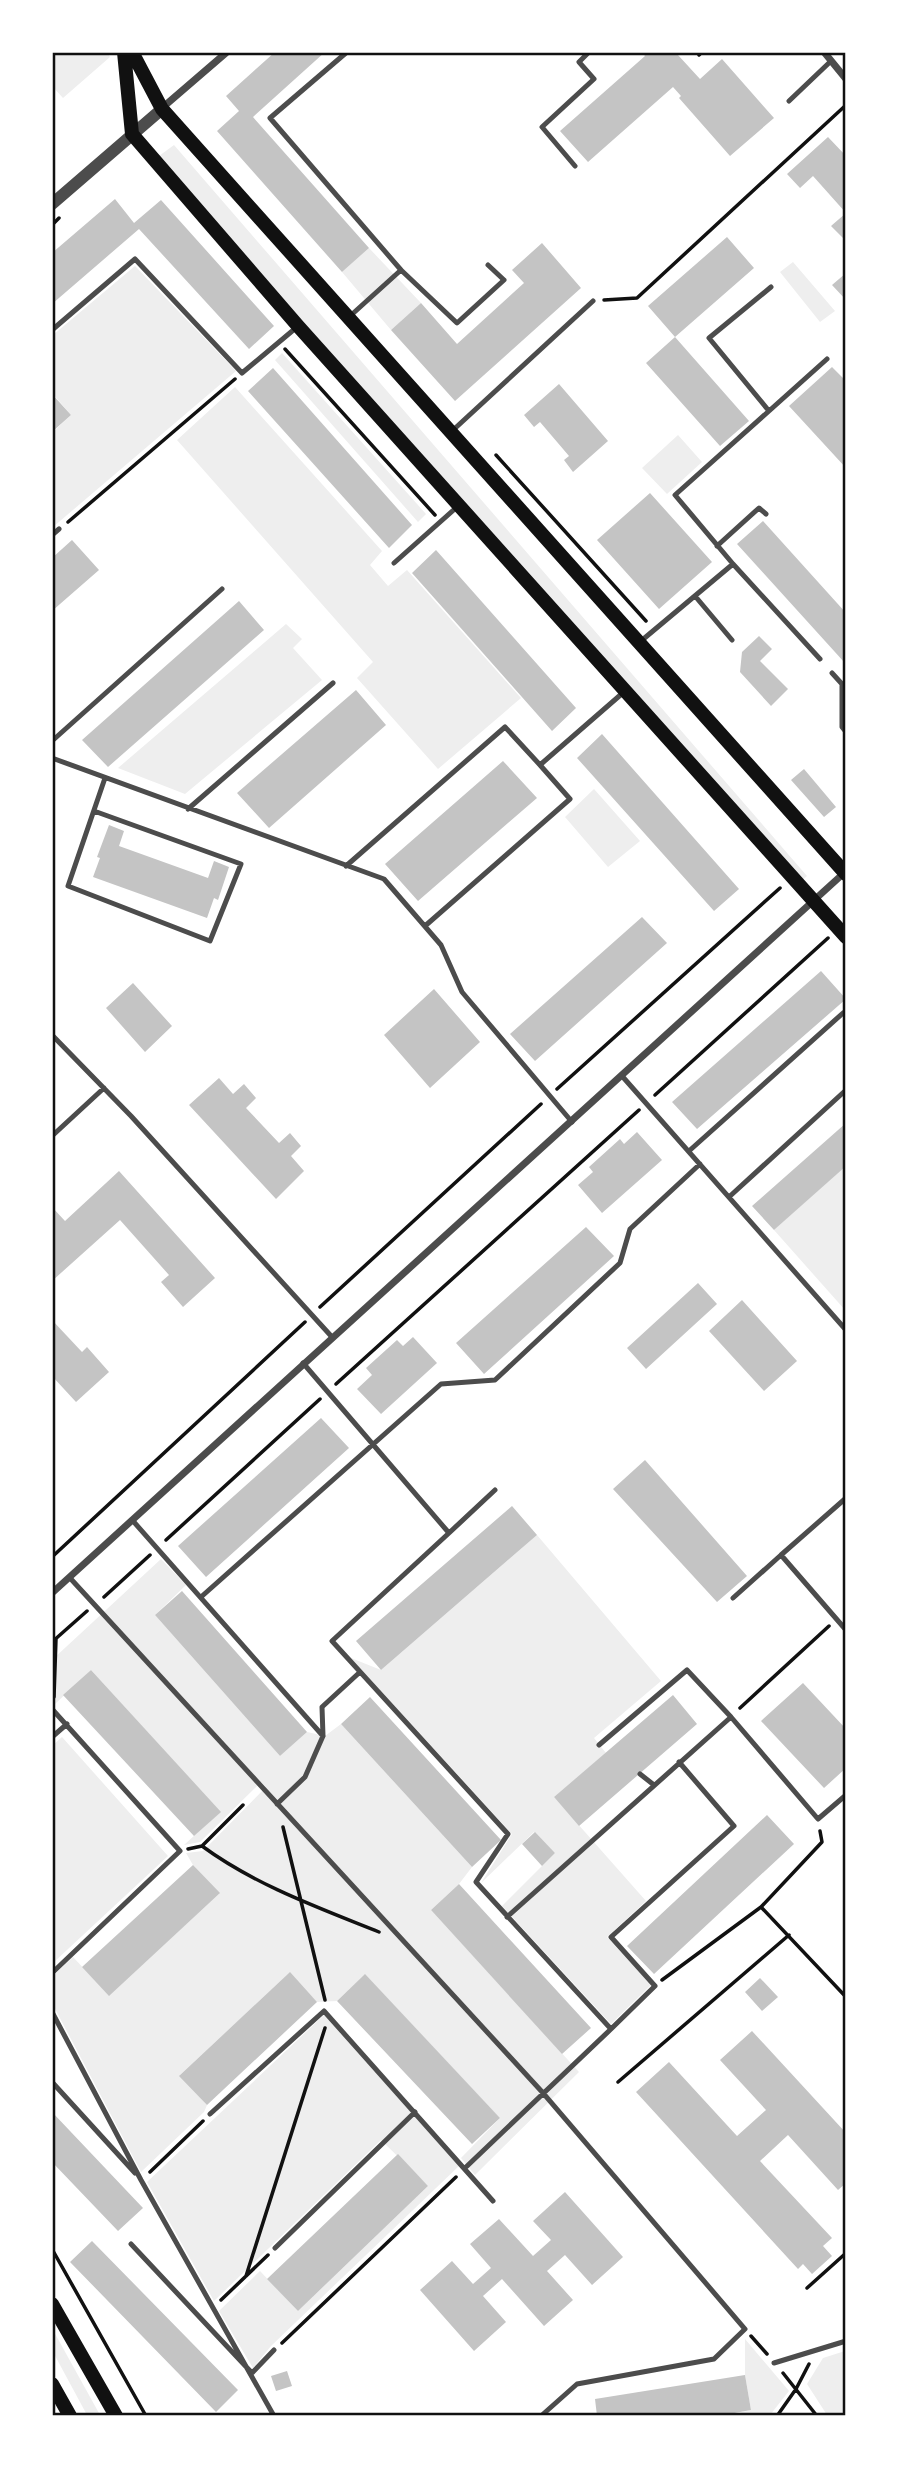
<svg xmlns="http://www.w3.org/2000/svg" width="898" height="2468" font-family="'Sofia Sans Condensed',sans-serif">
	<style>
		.green { fill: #eee }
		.building { fill: #c4c4c4 }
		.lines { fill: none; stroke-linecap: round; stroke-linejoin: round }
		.path { stroke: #111; stroke-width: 3.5 }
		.service { stroke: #4c4c4c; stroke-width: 5 }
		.minor { stroke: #4c4c4c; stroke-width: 7 }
		.tertiary { stroke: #4c4c4c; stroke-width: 12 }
		.secondary { stroke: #111; stroke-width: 14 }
		.neatline { fill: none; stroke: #111; stroke-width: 2.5 }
	</style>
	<rect width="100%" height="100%" fill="#fff"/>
	<path class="green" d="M 107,52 L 110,57 L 63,98 L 53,87 L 53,56 L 56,53 Z
		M 174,145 L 807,876 L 800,882 L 259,273 L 159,156 Z
		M 369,248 L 421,303 L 391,330 L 342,272 Z
		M 793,262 L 835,311 L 820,322 L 780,272 Z
		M 135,266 L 236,371 L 53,527 L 53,432 L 71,415 L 53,394 L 53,335 Z
		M 282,353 L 426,514 L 418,522 L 275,360 Z
		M 235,387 L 382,551 L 370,565 L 388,586 L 407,570 L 521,698 L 438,769 L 357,678 L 373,662 L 177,440 Z
		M 678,435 L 702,462 L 667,494 L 642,468 Z
		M 286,624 L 302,639 L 293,648 L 322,680 L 185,794 L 118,768 Z
		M 594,789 L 640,841 L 608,867 L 565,817 Z
		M 845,1166 L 845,1310 L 774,1230 Z
		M 537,1535 L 661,1681 L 594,1738 L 606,1753 L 554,1797 L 646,1901 L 607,1937 L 651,1985 L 611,2024 L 502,1906 L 555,1853 L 534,1832 L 481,1883 L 512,1834 L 351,1658 L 381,1670 Z
		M 161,1559 L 186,1585 L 155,1615 L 280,1756 L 307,1732 L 325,1736 L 341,1724 L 472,1867 L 459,1884 L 431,1910 L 579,2072 L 475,2175 L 461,2158 L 500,2118 L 364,1975 L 337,2001 L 317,2002 L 289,1973 L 180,2075 L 207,2105 L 204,2112 L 141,2172 L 53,2005 L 53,1976 L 73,1957 L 109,1995 L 219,1894 L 193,1865 L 186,1853 L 203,1851 L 266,1787 L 261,1782 L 200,1842 L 184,1845 L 220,1812 L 91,1670 L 54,1705 L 53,1703 L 53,1659 Z
		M 62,1737 L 168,1856 L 53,1963 L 52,1746 Z
		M 324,2015 L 459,2166 L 271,2346 L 253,2368 L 219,2311 L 260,2271 L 298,2311 L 428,2186 L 381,2140 L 214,2301 L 147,2182 Z
		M 52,2330 L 53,2330 L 100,2415 L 87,2415 L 53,2352 Z
		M 745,2339 L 789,2391 L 770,2415 L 723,2416 L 751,2410 L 745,2375 Z
		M 845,2351 L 845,2413 L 843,2415 L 827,2415 L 807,2384 L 823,2358 Z"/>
	<path class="building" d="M 275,52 L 325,52 L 253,117 L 369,248 L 342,272 L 217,131 L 239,111 L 226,96 Z
		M 642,52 L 681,52 L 678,55 L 700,79 L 722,59 L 774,118 L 730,156 L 679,98 L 681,96 L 673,87 L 588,162 L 560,131 L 645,56 Z
		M 828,137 L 846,156 L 846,213 L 813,176 L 800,188 L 787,174 Z
		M 115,199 L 134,223 L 161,200 L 274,326 L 249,349 L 139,229 L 52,304 L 52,253 Z
		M 846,213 L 846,241 L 831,226 Z
		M 727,237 L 754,268 L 675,337 L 648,306 Z
		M 542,243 L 581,288 L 455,401 L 391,330 L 421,303 L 457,344 L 524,283 L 512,270 Z
		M 846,273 L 846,300 L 832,285 Z
		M 675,337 L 749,421 L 720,446 L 646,363 Z
		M 832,367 L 846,381 L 846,468 L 789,406 Z
		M 273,368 L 412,525 L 389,548 L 248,391 Z
		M 559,384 L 608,441 L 573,472 L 564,460 L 569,456 L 540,422 L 534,427 L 524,415 Z
		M 52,394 L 71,415 L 52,432 Z
		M 650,493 L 712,562 L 659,609 L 597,540 Z
		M 763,521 L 846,613 L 846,660 L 844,662 L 737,544 Z
		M 72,540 L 99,570 L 52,611 L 52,558 Z
		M 436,550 L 576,708 L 552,731 L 412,573 Z
		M 239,601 L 264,630 L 108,767 L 82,740 Z
		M 759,636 L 772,649 L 760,661 L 788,689 L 771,706 L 740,672 L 742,652 Z
		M 356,690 L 386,725 L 269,828 L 237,793 Z
		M 602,734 L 739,889 L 714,911 L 577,758 Z
		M 503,761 L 537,798 L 418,901 L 385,864 Z
		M 804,769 L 836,807 L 824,817 L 791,780 Z
		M 109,825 L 124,831 L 119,846 L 208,878 L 214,861 L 229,867 L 218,900 L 214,898 L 207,918 L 93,877 L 100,858 L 97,857 Z
		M 642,917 L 667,943 L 535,1061 L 510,1034 Z
		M 821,971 L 846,999 L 697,1129 L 672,1102 Z
		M 133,983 L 172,1026 L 145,1052 L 106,1008 Z
		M 434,989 L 480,1042 L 430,1088 L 384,1035 Z
		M 219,1078 L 233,1094 L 244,1084 L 256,1098 L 246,1108 L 279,1143 L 290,1133 L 301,1146 L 291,1156 L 304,1171 L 276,1199 L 189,1105 Z
		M 846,1123 L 846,1166 L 774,1230 L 752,1206 Z
		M 637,1132 L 662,1160 L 602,1213 L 578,1185 L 593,1172 L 589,1167 L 620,1139 L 624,1144 Z
		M 119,1171 L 215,1278 L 183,1307 L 161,1282 L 169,1275 L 120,1220 L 52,1281 L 52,1207 L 65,1221 Z
		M 586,1227 L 614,1256 L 484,1374 L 456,1343 Z
		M 698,1283 L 717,1304 L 646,1369 L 627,1348 Z
		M 742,1300 L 797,1361 L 764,1391 L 709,1331 Z
		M 52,1320 L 82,1352 L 87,1347 L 109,1372 L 76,1402 L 52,1376 Z
		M 413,1337 L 437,1363 L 381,1414 L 357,1389 L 372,1375 L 366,1368 L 397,1340 L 403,1346 Z
		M 321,1418 L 349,1448 L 206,1577 L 178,1546 Z
		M 645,1460 L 747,1576 L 717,1602 L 613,1489 Z
		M 512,1506 L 537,1535 L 381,1670 L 356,1641 Z
		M 182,1591 L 307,1732 L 280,1756 L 155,1615 Z
		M 91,1670 L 221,1812 L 194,1836 L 63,1695 Z
		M 803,1683 L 846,1729 L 846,1768 L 824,1788 L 761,1721 Z
		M 673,1695 L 697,1724 L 579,1826 L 554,1797 Z
		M 370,1697 L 501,1840 L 472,1867 L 341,1724 Z
		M 767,1815 L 794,1844 L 654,1974 L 627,1946 Z
		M 535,1832 L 555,1853 L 542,1866 L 522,1844 Z
		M 193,1865 L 220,1893 L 109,1996 L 82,1967 Z
		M 459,1884 L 591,2028 L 562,2054 L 431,1910 Z
		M 290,1972 L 317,2002 L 207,2105 L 179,2076 Z
		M 365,1974 L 500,2118 L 472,2144 L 337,2001 Z
		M 760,1978 L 778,1997 L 762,2011 L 745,1992 Z
		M 752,2031 L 846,2133 L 846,2183 L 838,2190 L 788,2135 L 760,2161 L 832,2238 L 823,2246 L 832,2256 L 812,2274 L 803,2264 L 798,2269 L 636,2092 L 669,2062 L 737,2136 L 766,2110 L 720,2060 Z
		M 52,2112 L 143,2208 L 118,2231 L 52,2162 Z
		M 398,2154 L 428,2186 L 298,2311 L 267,2279 Z
		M 565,2192 L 623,2257 L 592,2285 L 565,2255 L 547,2271 L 573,2300 L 544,2326 L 502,2279 L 483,2296 L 506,2322 L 474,2351 L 420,2290 L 452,2261 L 473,2284 L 491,2268 L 470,2244 L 499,2219 L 533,2256 L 551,2240 L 533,2221 Z
		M 92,2241 L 238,2390 L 216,2412 L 70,2262 Z
		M 287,2371 L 292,2386 L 276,2391 L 271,2376 Z
		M 745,2375 L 751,2410 L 718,2416 L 597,2416 L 595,2399 Z"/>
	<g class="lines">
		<path class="path" d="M 699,55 L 702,52
			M 52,225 L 59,218
			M 604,300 L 637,298 L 846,105
			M 285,349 L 435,515
			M 496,455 L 646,621
			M 68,522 L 235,379
			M 557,1089 L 780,888
			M 655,1095 L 828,938
			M 320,1307 L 541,1104
			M 336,1384 L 639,1110
			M 166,1540 L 320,1399
			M 52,1557 L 305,1322
			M 104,1597 L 150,1555
			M 52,1642 L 87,1611
			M 54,1697 L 56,1639
			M 740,1708 L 829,1626
			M 283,1827 L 325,2000
			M 202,1846 C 255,1885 319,1908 379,1932
			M 188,1849 L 202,1846 L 243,1805
			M 761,1907 L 846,1997
			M 662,1980 L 761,1907 L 822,1842 L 820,1831
			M 618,2082 L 789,1935
			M 150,2172 L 203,2121
			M 52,2249 L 146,2416
			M 246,2276 L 325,2028
			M 807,2288 L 846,2253
			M 221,2300 L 268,2255
			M 751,2336 L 767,2354
			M 282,2343 L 456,2177
			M 783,2373 L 817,2416
			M 777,2416 L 796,2389 L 809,2364"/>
		<path class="service" d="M 347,52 L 270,118 L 401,270 L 349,317
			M 789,101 L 831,61
			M 575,166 L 542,127 L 594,79 L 579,62 L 589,52
			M 401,270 L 457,323 L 504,280 L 488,265
			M 771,287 L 709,338 L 769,411 L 675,495 L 733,564 L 820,659
			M 52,330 L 135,259 L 242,373 L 297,327
			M 769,411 L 827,359
			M 451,432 L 593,301
			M 52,535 L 59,529
			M 717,546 L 759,508 L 766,514
			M 394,563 L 457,507
			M 695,596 L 732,640
			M 641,641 L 733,564
			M 832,673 L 842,684 L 842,727 L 846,732
			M 52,741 L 222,589
			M 52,758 L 384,879 L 441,945 L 462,992 L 572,1122
			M 188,809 L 333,683
			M 94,811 L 241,864 L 210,941 L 68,886 L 105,778
			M 346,866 L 505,727 L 540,765 L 625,691
			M 425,926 L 570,799 L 540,765
			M 52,1035 L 131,1116 L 332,1337
			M 622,1076 L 846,1330
			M 52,1136 L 104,1088
			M 689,1151 L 843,1013
			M 729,1197 L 846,1090
			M 303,1363 L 449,1533 L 332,1641 L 508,1834 L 476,1882 L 611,2029 L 465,2168
			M 846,1498 L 781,1555 L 846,1630
			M 133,1521 L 323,1736
			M 449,1533 L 495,1490
			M 70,1578 L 544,2094 L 745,2329 L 714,2359 L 577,2384 L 541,2416
			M 201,1597 L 441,1384 L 495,1380 L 620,1263 L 630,1229 L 700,1164
			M 733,1598 L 781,1555
			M 52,1709 L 180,1851 L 52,1973
			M 52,1737 L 67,1724
			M 599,1745 L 687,1670 L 731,1717
			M 640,1774 L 654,1785
			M 277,1804 L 305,1777 L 323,1736 L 322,1707 L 360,1672
			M 507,1917 L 731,1717 L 818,1819 L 846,1795
			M 52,2012 L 141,2180 L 274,2416
			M 611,2029 L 655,1986 L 611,1937 L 734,1826 L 679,1762
			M 52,2082 L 135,2173
			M 210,2114 L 324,2011 L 493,2201
			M 131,2244 L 252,2373 L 274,2350
			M 275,2248 L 415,2112
			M 774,2363 L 846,2341"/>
		<path class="minor" d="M 824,52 L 846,79
			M 162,108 L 227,52
			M 52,1593 L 844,873"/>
		<path class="tertiary" d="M 52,204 L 162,109"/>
		<path class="secondary" d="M 124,52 L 132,134 L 298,326 L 846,937
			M 132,52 L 162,109 L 846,874
			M 52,2304 L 116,2416
			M 52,2384 L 70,2416"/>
	</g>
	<rect width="898" height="2468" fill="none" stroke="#ffffff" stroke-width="108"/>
	<rect x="54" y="54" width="790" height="2360" class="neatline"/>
</svg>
